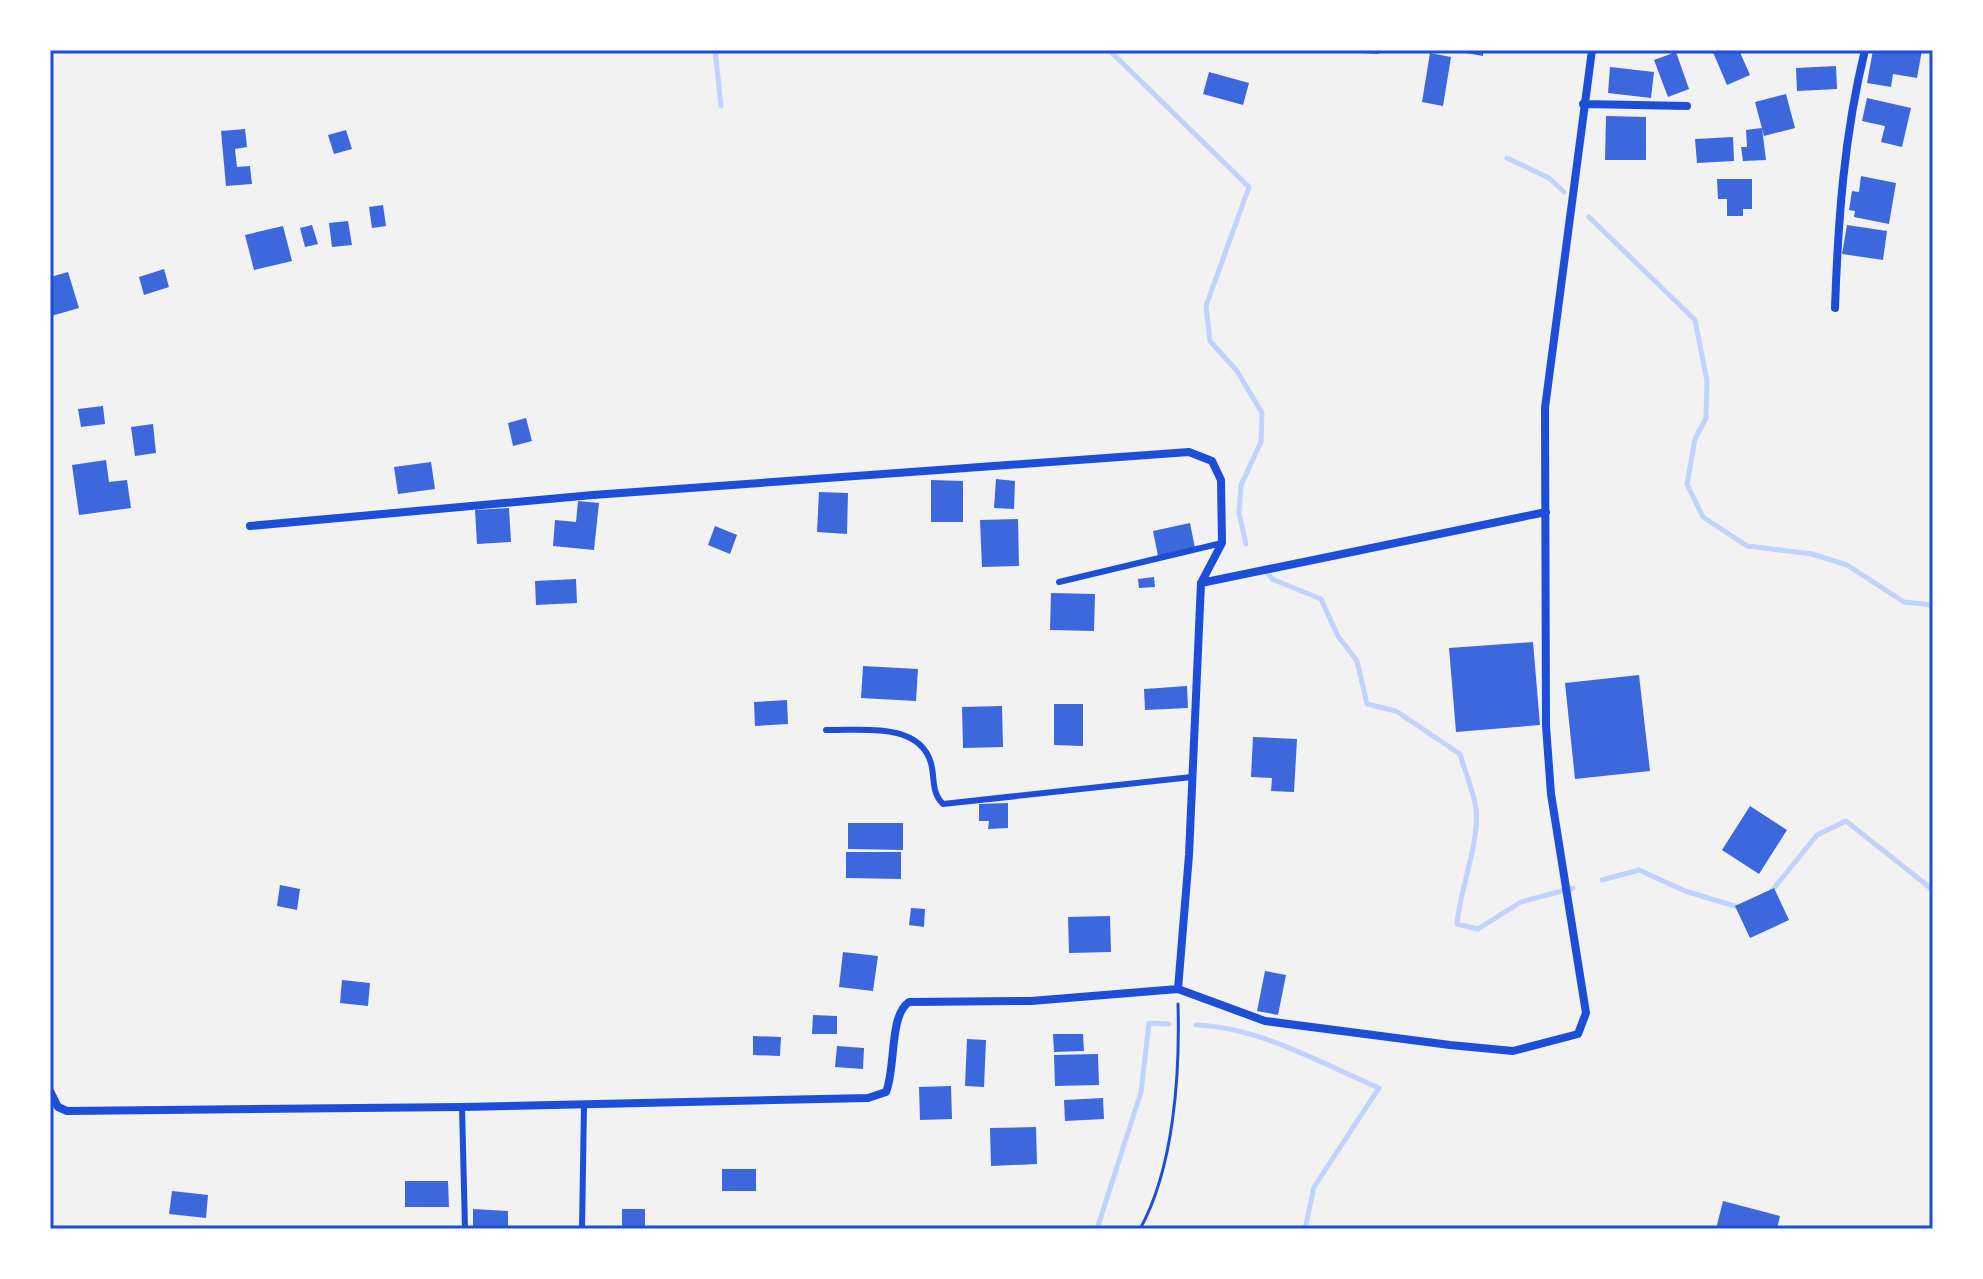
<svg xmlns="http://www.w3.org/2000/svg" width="1983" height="1279" font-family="Raleway,sans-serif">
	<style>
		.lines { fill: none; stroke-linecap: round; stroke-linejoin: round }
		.stream { stroke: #bfd3fe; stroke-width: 5 }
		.building { fill: #3d67dc }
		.path { stroke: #1d4ed8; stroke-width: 3 }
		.service { stroke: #1d4ed8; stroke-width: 6 }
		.minor { stroke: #1d4ed8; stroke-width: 8 }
		.neatline { fill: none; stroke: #1d4ed8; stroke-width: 3 }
	</style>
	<rect width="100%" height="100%" fill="#f2f2f2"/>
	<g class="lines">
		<path class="stream" d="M 715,50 L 721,106
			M 1109,50 L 1249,187 L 1206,306 L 1210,341 L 1237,371 L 1262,413 L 1261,442 L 1241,485 L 1239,513 L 1246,544
			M 1507,158 L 1549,178 L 1564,192
			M 1589,217 L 1695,320 L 1707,381 L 1706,418 L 1695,439 L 1687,484 L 1703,517 L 1747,546 L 1812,554 L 1847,565 L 1904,602 L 1933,605
			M 1264,568 L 1272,579 L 1321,599 L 1338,636 L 1357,661 L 1367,704 L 1396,711 L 1460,754 C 1465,772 1473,790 1476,808 C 1480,842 1460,888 1457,924 L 1478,929 L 1521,902 L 1573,888
			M 1602,880 L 1639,870 L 1685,891 L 1741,908
			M 1770,893 L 1817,835 L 1846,821 L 1933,890
			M 1196,1025 C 1259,1027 1321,1063 1379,1088 L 1314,1187 L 1305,1229
			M 1097,1229 L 1141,1092 L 1149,1023 L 1169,1024"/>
	</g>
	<path class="building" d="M 1341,50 L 1379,50 L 1379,54 L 1341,52 Z
		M 1449,50 L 1483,50 L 1483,56 Z
		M 1712,50 L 1739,50 L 1750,75 L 1727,85 Z
		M 1873,50 L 1922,50 L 1917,78 L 1893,74 L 1891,87 L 1867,83 Z
		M 1676,52 L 1689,89 L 1668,97 L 1654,60 Z
		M 1430,53 L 1451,57 L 1443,106 L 1422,102 Z
		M 1836,66 L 1837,89 L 1797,91 L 1796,68 Z
		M 1610,67 L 1654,72 L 1651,98 L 1608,93 Z
		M 1209,72 L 1249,83 L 1243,105 L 1203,94 Z
		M 1786,94 L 1795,128 L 1764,136 L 1755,102 Z
		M 1867,98 L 1911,108 L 1902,147 L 1881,142 L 1885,126 L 1862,121 Z
		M 1606,116 L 1646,117 L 1646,160 L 1605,160 Z
		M 1762,128 L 1766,160 L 1743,161 L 1741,147 L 1747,147 L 1746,130 Z
		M 245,129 L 247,147 L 235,149 L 237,167 L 250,166 L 252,184 L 226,186 L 221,131 Z
		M 346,130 L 352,149 L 334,154 L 328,135 Z
		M 1733,137 L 1734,161 L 1697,163 L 1695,139 Z
		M 1861,176 L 1896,183 L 1889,224 L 1854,217 L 1855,211 L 1849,210 L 1852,191 L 1859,192 Z
		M 1717,179 L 1752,179 L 1752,209 L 1743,209 L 1743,216 L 1727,216 L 1727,199 L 1718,199 Z
		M 383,205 L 386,226 L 372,228 L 369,207 Z
		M 348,221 L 352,245 L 332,247 L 329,223 Z
		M 312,225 L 318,244 L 305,247 L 300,228 Z
		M 1847,225 L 1887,231 L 1883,260 L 1842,254 Z
		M 283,226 L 292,261 L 254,270 L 245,235 Z
		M 164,269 L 169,287 L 144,295 L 139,277 Z
		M 68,272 L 79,308 L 51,316 L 50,277 Z
		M 103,406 L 105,424 L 81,427 L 78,409 Z
		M 526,418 L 532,441 L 513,446 L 508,423 Z
		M 153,424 L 156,453 L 135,456 L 131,427 Z
		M 106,460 L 109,482 L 127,480 L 131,508 L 79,515 L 72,465 Z
		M 431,462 L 435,489 L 398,494 L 394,467 Z
		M 996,479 L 1015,481 L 1014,509 L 994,508 Z
		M 931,480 L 963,481 L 963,522 L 931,522 Z
		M 819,492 L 848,493 L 847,534 L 817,532 Z
		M 578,501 L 599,503 L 594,550 L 553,546 L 555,520 L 576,522 Z
		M 509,508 L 511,542 L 477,544 L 475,510 Z
		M 1018,519 L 1019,566 L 982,567 L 980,520 Z
		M 1190,523 L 1195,548 L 1158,556 L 1153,531 Z
		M 715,526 L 737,535 L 730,554 L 708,545 Z
		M 1154,577 L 1155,587 L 1139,588 L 1138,579 Z
		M 576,579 L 577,603 L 536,605 L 535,581 Z
		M 1051,593 L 1095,594 L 1094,631 L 1050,630 Z
		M 1533,642 L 1540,725 L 1456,732 L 1449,648 Z
		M 863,666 L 918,669 L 916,701 L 861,698 Z
		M 1639,675 L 1650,771 L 1575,779 L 1565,683 Z
		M 1187,686 L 1188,708 L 1145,710 L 1144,689 Z
		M 787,700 L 788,724 L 755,726 L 754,702 Z
		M 1054,704 L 1083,704 L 1083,746 L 1054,745 Z
		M 1002,706 L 1003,747 L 963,748 L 962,707 Z
		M 1253,737 L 1297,739 L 1294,792 L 1271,791 L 1272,778 L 1251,777 Z
		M 1008,803 L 1008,828 L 988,829 L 989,821 L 979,821 L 979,804 Z
		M 1750,806 L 1787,830 L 1759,874 L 1722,850 Z
		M 848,823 L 903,823 L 903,850 L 848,849 Z
		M 846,852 L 901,852 L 901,879 L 846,878 Z
		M 280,885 L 300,889 L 297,910 L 277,906 Z
		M 1774,888 L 1789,920 L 1750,938 L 1735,906 Z
		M 911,908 L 925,909 L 924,927 L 909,925 Z
		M 1110,916 L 1111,952 L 1069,953 L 1068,917 Z
		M 843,952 L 878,956 L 873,991 L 839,987 Z
		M 1265,971 L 1286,975 L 1278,1015 L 1257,1011 Z
		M 342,980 L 370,983 L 368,1006 L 340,1003 Z
		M 813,1015 L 837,1016 L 837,1034 L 812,1034 Z
		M 1053,1034 L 1083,1034 L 1084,1051 L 1054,1052 Z
		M 753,1036 L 781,1037 L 780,1056 L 753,1055 Z
		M 967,1039 L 986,1040 L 984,1087 L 965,1086 Z
		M 837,1046 L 864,1048 L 863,1069 L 835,1067 Z
		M 1098,1054 L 1099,1085 L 1055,1086 L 1054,1055 Z
		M 951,1086 L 952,1119 L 920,1120 L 919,1087 Z
		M 1103,1098 L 1104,1119 L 1065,1121 L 1064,1100 Z
		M 1036,1127 L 1037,1164 L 991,1166 L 990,1128 Z
		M 722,1169 L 756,1169 L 756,1191 L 722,1191 Z
		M 405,1181 L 448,1181 L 449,1207 L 405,1207 Z
		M 172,1191 L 208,1195 L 206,1218 L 169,1214 Z
		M 1723,1201 L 1780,1216 L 1777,1229 L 1716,1229 Z
		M 473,1209 L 508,1211 L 508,1229 L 473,1229 Z
		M 622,1209 L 645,1209 L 645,1229 L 622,1226 Z"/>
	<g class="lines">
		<path class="path" d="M 1140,1229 C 1174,1168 1180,1074 1178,1004"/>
		<path class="service" d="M 1059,582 L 1222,543
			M 826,730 C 860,731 919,721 931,763 C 935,778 931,792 943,804 L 1192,777
			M 462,1107 L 465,1229
			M 582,1229 L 584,1105"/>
		<path class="minor" d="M 1583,104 L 1687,106
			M 1835,308 C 1838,221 1844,135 1865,50
			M 250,526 L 593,495 L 1189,452 L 1212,461 L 1221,480 L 1222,543 L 1201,583 L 1189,855 L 1178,989
			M 1201,583 L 1546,512
			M 50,1091 L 58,1107 L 67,1111 L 462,1107 L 868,1098 L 886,1092 C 896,1068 889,1015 909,1002 L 1031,1001 L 1178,989 L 1265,1021 L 1450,1045 L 1513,1051 L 1578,1034 L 1586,1013 L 1551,794 L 1546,726 L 1545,408 L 1592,50"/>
	</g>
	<rect width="1983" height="1279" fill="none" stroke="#ffffff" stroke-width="104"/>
	<rect x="52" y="52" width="1879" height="1175" class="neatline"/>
</svg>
